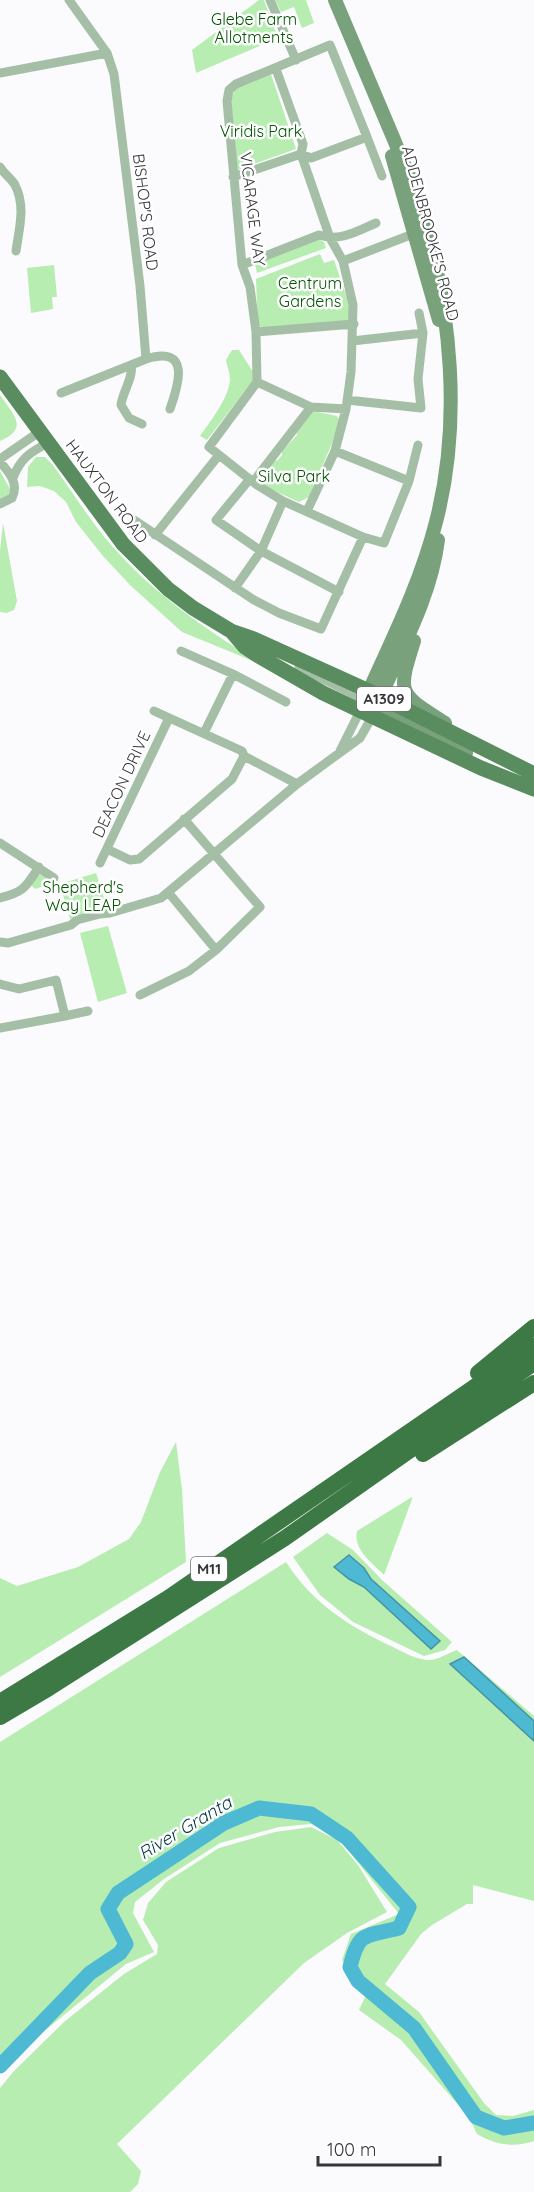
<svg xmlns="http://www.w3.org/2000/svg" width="534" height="2192" font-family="Quicksand,sans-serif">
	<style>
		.green { fill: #b7edb1 }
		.water { fill: #4db9d3; stroke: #4692a5; stroke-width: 1.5 }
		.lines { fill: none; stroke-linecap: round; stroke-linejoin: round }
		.river { stroke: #4db9d3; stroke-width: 15 }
		.street { stroke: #a4bfa6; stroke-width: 9 }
		.secondary { stroke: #79a27c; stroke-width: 14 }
		.primary { stroke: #598c5e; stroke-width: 15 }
		.highway { stroke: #3c7944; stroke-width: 16 }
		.labels { text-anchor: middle; stroke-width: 5; stroke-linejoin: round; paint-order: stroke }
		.shield { fill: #fff; stroke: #737276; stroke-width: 1.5 }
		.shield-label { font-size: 15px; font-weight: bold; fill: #37363b }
		.park-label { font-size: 16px; fill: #050; stroke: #fff }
		.street-label { font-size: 16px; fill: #37363b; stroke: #fff }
		.water-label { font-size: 18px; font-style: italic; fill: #053944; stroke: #fff }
	</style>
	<rect width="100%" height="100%" fill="#fbfafd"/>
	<path class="green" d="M 259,0 L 264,0 L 278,38 L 196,73 L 192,50 Z
		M 275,0 L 306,0 L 314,23 L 302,28 L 294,7 L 281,12 Z
		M 271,74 L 296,149 L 237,170 L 231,99 C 234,83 257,80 271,74 Z
		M 318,239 L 324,242 L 326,248 L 257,273 L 255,264 Z
		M 320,254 L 324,263 L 334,260 L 348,301 L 350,317 L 347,322 L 263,328 L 258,325 L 256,279 Z
		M 54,265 L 57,297 L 52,297 L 53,309 L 31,313 L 27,268 Z
		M 232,350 L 239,350 L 255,375 L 254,379 L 207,440 L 200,436 C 210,422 230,396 230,379 C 230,373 227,366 226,360 Z
		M 0,395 C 13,414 30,428 0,441 Z
		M 312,411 L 337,416 L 340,421 L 339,427 L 309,497 L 299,502 L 260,484 L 261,478 L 274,461 L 278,460 L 282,455 L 282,451 L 297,435 L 296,432 Z
		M 36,457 L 45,457 L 52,464 C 72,491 90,521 112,546 C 156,596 207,630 263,665 L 182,632 L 130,585 L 103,556 L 76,522 L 66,502 L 54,491 L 40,486 L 27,487 L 28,467 Z
		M 0,471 L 10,489 L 8,496 L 0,500 Z
		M 3,523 L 17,601 L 14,610 L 6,613 L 0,612 L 0,551 Z
		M 96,873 L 107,908 L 70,919 L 60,884 Z
		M 41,875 L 53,883 L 35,889 L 31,885 L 36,876 Z
		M 108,926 L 127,993 L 98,1002 L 80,933 Z
		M 176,1442 L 182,1490 L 186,1562 L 0,1677 L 0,1578 L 17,1586 L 78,1567 L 129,1539 L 141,1522 L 160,1472 Z
		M 412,1497 L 412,1499 L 384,1575 C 372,1563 353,1550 357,1531 Z
		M 327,1533 L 353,1550 L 382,1580 L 452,1642 L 445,1650 L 424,1656 L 353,1622 L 320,1595 L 293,1557 Z
		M 286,1562 C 312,1603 350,1627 393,1647 C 403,1652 415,1659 427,1660 C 436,1661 448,1653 457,1650 L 534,1716 L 534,1901 L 473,1885 L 473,1904 L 467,1904 L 432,1925 L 421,1934 L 385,1984 L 419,2012 L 484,2103 L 496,2115 L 513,2116 L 534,2110 L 534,2141 C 514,2148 495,2145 477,2134 L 469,2117 L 401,2040 L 359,2010 L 367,1993 L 342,1960 L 351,1934 L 399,1914 L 339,1839 L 311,1824 L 279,1827 L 220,1843 L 164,1879 L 135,1902 L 133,1913 L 154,1952 L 126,1964 L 25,2047 L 0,2071 L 0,1742 Z
		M 311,1827 L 337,1840 L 358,1865 L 387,1912 L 347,1933 L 304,1963 L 117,2144 L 141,2171 L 138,2184 L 130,2192 L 0,2192 L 0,2088 L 14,2071 L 64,2022 L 124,1974 L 157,1954 L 158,1945 L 143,1920 L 148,1903 L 166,1882 L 219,1848 L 275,1832 Z"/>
	<path class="water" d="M 349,1555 L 364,1568 L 371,1579 L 440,1641 L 431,1649 L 364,1587 L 349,1579 L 334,1567 Z
		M 464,1657 L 534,1721 L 534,1741 L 450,1664 Z"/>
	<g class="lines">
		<path class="river" d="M 0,2066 L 90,1973 L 120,1953 L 126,1944 L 108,1909 L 118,1893 L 224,1823 L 259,1808 L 311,1814 L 347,1838 L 409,1907 L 399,1928 C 365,1937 359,1930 350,1967 L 358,1981 L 414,2028 L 476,2117 L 504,2128 L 534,2123"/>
		<path class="street" d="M 69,0 L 107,53 L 114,74 L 140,286 L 146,359
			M 270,0 L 296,60
			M 276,69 L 303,144 L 301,154 L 330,238 L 343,261 L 353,305 L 351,372 L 346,409 L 335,451 L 307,511
			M 0,73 L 107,53
			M 301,154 L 311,158 L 367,137 L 382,176
			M 0,167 C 4,174 11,178 15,185 C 26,206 19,229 16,251
			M 233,177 L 301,154
			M 343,261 L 413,234 L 417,229
			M 242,265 L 319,235 C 340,242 357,231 376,223
			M 256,332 L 354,324
			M 352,341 L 423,333
			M 131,365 C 134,377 122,393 121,405 L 129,418 L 142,424
			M 257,382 L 311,407 L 346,409
			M 61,393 L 146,359 C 191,345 179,384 170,409
			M 347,400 L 421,408 L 418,379 L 423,333 L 419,313
			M 335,451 L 409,481 L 384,543 L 363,537 L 283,501 L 257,485 L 209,447 L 257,382 L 256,332 L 250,287 L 242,265 L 227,101 L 229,90 L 236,84 L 330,45 L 367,137
			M 0,459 L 39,432
			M 0,462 C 10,473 19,484 12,498 L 0,504
			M 13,478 C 20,459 30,452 48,443
			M 249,480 L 216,520 L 261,551 L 283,501
			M 409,481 L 418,445
			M 253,482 L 311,407
			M 134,520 L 254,600 L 279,613 L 321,629 L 363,537
			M 155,535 L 219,455
			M 235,588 L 261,551 L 339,592
			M 181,651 L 233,674 L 286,702
			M 299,667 L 359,697 L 366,703
			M 154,711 L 242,751 L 244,756 L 297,784
			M 204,733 L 233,674
			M 340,751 L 360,711
			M 0,843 L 54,878
			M 107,849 L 130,860 L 139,859 L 232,779 L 244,756
			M 100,863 L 169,718
			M 168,892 L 216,950 L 260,907 L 184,819
			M 0,898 C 24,892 25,888 39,867
			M 0,942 L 8,943 L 71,925 L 77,920 L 100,914 L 110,913 L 161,898 L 297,784 L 360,738 L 372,717
			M 0,984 L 19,989 L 56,980 L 65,1016 L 0,1028
			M 140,995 L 189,971 L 216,950
			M 65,1016 L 88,1011"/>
		<path class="secondary" d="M 335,0 C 355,47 375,95 395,142 C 404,165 416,189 423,214 C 451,312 462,422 436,522 C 419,589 387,649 360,711
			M 392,156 L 439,320
			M 414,641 C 397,695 398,693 445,723
			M 370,700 L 386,712 L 466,753
			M 372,717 C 395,659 430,603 438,540"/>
		<path class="primary" d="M 0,377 L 123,544 L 168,589 L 193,608 L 231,631 L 254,639 L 369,691 L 534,774
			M 233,633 L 245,647 L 257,655 L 323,693 L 481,768 L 534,789"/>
		<path class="highway" d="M 478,1373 L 534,1327
			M 423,1454 L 534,1383
			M 0,1702 L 168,1598 L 534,1346
			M 0,1717 L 49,1688 L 285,1538 L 534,1363"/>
	</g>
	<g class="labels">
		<g class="shield">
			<rect x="357" y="687" width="54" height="24" rx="4.5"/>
			<rect x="191" y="1557" width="36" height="24" rx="4.5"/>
		</g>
		<g class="shield-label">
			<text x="384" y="704">A1309</text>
			<text x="209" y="1574">M11</text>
		</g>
		<g class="park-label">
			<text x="254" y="25">Glebe Farm<tspan x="254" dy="18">Allotments</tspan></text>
			<text x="261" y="137">Viridis Park</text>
			<text x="310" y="289">Centrum<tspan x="310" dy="18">Gardens</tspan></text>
			<text x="294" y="482">Silva Park</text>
			<text x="83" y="893">Shepherd's<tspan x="83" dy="18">Way LEAP</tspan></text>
		</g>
		<g class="street-label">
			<text transform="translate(253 209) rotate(83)" y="6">VICARAGE WAY</text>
			<text transform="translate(146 212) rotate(83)" y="6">BISHOP'S ROAD</text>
			<text transform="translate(431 233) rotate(75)" y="6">ADDENBROOKE'S ROAD</text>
			<text transform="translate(107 491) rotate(53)" y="6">HAUXTON ROAD</text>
			<text transform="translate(121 784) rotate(-65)" y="6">DEACON DRIVE</text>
		</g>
		<g class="water-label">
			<text transform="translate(185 1828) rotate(-31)" y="6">River Granta</text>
		</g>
	</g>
	<path d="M318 2156v9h122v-9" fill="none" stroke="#37363b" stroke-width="3"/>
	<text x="327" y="2156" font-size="18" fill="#37363b" stroke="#ffffff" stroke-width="4.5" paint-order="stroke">100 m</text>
</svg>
